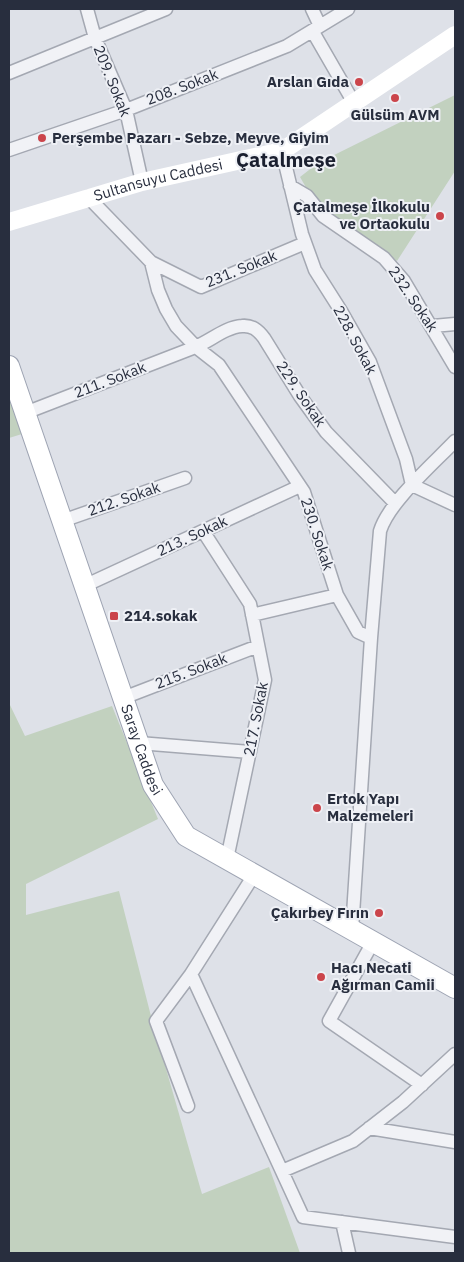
<svg xmlns="http://www.w3.org/2000/svg" width="464" height="1262" font-family="'IBM Plex Sans',sans-serif">
	<style>
		.green { fill: #c2d1bf }
		.lines { fill: none; stroke-linecap: round; stroke-linejoin: round }
		.street-casing { stroke: #a4a8b2; stroke-width: 15 }
		.primary-casing { stroke: #9ea4b3; stroke-width: 22 }
		.street { stroke: #f1f2f6; stroke-width: 12 }
		.secondary { stroke: #fff; stroke-width: 18 }
		.primary { stroke: #fff; stroke-width: 20 }
		.poi-dot { fill: #cb454b; stroke: #eef0f5; stroke-width: 2 }
		.labels { text-anchor: middle; stroke-width: 4; stroke-linejoin: round; paint-order: stroke }
		.street-label { font-size: 15px; fill: #282e3e; stroke: #eef0f5 }
		.poi-label { font-size: 15px; font-weight: bold; fill: #282e3e; stroke: #eef0f5; text-anchor: start }
		.district-label { font-size: 20px; font-weight: bold; fill: #1a1f2f; stroke: #eef0f5 }
	</style>
	<rect width="100%" height="100%" fill="#dee1e8"/>
	<path class="green" d="M 455,95 L 455,171 L 397,261 L 323,217 L 300,177 L 318,163 Z
		M 9,394 L 22,434 L 9,438 Z
		M 9,703 L 25,736 L 112,706 L 158,819 L 26,884 L 26,915 L 119,891 L 152,1020 L 202,1194 L 269,1167 L 300,1253 L 9,1253 Z"/>
	<g class="lines">
		<defs>
			<path id="street" d="M 87,9 L 95,38 L 126,110 L 142,182
				M 312,9 L 320,26
				M 313,32 L 354,103
				M 9,73 L 166,9
				M 9,150 L 126,110 L 287,46 L 348,9
				M 282,151 L 302,234 L 315,270 L 341,311 L 370,362 L 406,459 L 412,485 L 455,505
				M 290,186 L 307,196 L 323,216 L 384,258 L 404,281 L 455,367
				M 88,197 L 151,262 L 158,290 L 166,309 L 176,326 L 196,347 L 219,365 L 304,492 L 337,595 L 358,632 L 371,638 L 352,930
				M 151,262 L 201,287 L 305,243
				M 433,326 L 455,324
				M 25,413 C 81,391 137,370 193,348 C 209,342 225,327 242,326 C 252,325 258,330 264,338 L 300,396 L 326,432 L 395,503
				M 62,521 L 185,478
				M 203,531 L 250,604 L 265,680 L 227,859
				M 84,586 L 300,486
				M 252,615 L 337,595
				M 371,638 L 380,531 C 389,502 433,464 455,441
				M 123,698 L 258,646
				M 139,743 L 250,752
				M 254,875 L 191,974 L 303,1217 L 455,1237
				M 373,942 L 329,1021 L 422,1085
				M 188,1106 L 156,1021 L 191,974
				M 369,1128 L 455,1142
				M 282,1171 L 353,1141 L 403,1102 L 455,1054
				M 342,1222 L 349,1253"/>
			<g id="primary">
				<path id="s2" d="M 9,366 L 153,785 L 186,836 L 455,988"/>
			</g>
		</defs>
		<use href="#street" class="street-casing"/>
		<use href="#primary" class="primary-casing"/>
		<use href="#street" class="street"/>
		<path class="secondary" id="s1" d="M 9,222 L 142,182 L 282,151 L 455,35"/>
		<use href="#primary" class="primary"/>
	</g>
	<g class="poi-dot">
		<circle cx="359" cy="82" r="5"/>
		<circle cx="395" cy="98" r="5"/>
		<circle cx="42" cy="138" r="5"/>
		<circle cx="440" cy="216" r="5"/>
		<rect x="109" y="611" width="10" height="10" rx="2.5"/>
		<circle cx="317" cy="808" r="5"/>
		<circle cx="379" cy="913" r="5"/>
		<circle cx="321" cy="977" r="5"/>
	</g>
	<g class="labels">
		<g class="street-label">
			<text transform="translate(112 81) rotate(68)" y="5">209. Sokak</text>
			<text transform="translate(182 87) rotate(-21)" y="5">208. Sokak</text>
			<text dy="5" stroke="none"><textPath href="#s1" startOffset="155">Sultansuyu Caddesi</textPath></text>
			<text transform="translate(241 269) rotate(-22)" y="5">231. Sokak</text>
			<text transform="translate(413 299) rotate(56)" y="5">232. Sokak</text>
			<text transform="translate(355 340) rotate(62)" y="5">228. Sokak</text>
			<text transform="translate(110 380) rotate(-21)" y="5">211. Sokak</text>
			<text transform="translate(301 394) rotate(56)" y="5">229. Sokak</text>
			<text transform="translate(124 499) rotate(-19)" y="5">212. Sokak</text>
			<text transform="translate(317 534) rotate(72)" y="5">230. Sokak</text>
			<text transform="translate(192 536) rotate(-25)" y="5">213. Sokak</text>
			<text transform="translate(191 671) rotate(-21)" y="5">215. Sokak</text>
			<text transform="translate(256 719) rotate(-79)" y="5">217. Sokak</text>
			<text dy="5" stroke="none"><textPath href="#s2" startOffset="406">Saray Caddesi</textPath></text>
		</g>
		<g class="poi-label">
			<text x="349" y="87" text-anchor="end">Arslan Gıda</text>
			<text x="395" y="120" text-anchor="middle">Gülsüm AVM</text>
			<text x="52" y="143">Perşembe Pazarı - Sebze, Meyve, Giyim</text>
			<text x="430" y="212" text-anchor="end">Çatalmeşe İlkokulu<tspan x="430" dy="17">ve Ortaokulu</tspan></text>
			<text x="124" y="621">214.sokak</text>
			<text x="327" y="804">Ertok Yapı<tspan x="327" dy="17">Malzemeleri</tspan></text>
			<text x="369" y="918" text-anchor="end">Çakırbey Fırın</text>
			<text x="331" y="973">Hacı Necati<tspan x="331" dy="17">Ağırman Camii</tspan></text>
		</g>
		<g class="district-label">
			<text x="286" y="167">Çatalmeşe</text>
		</g>
	</g>
	<rect width="464" height="1262" fill="none" stroke="#282e3e" stroke-width="20"/>
</svg>
